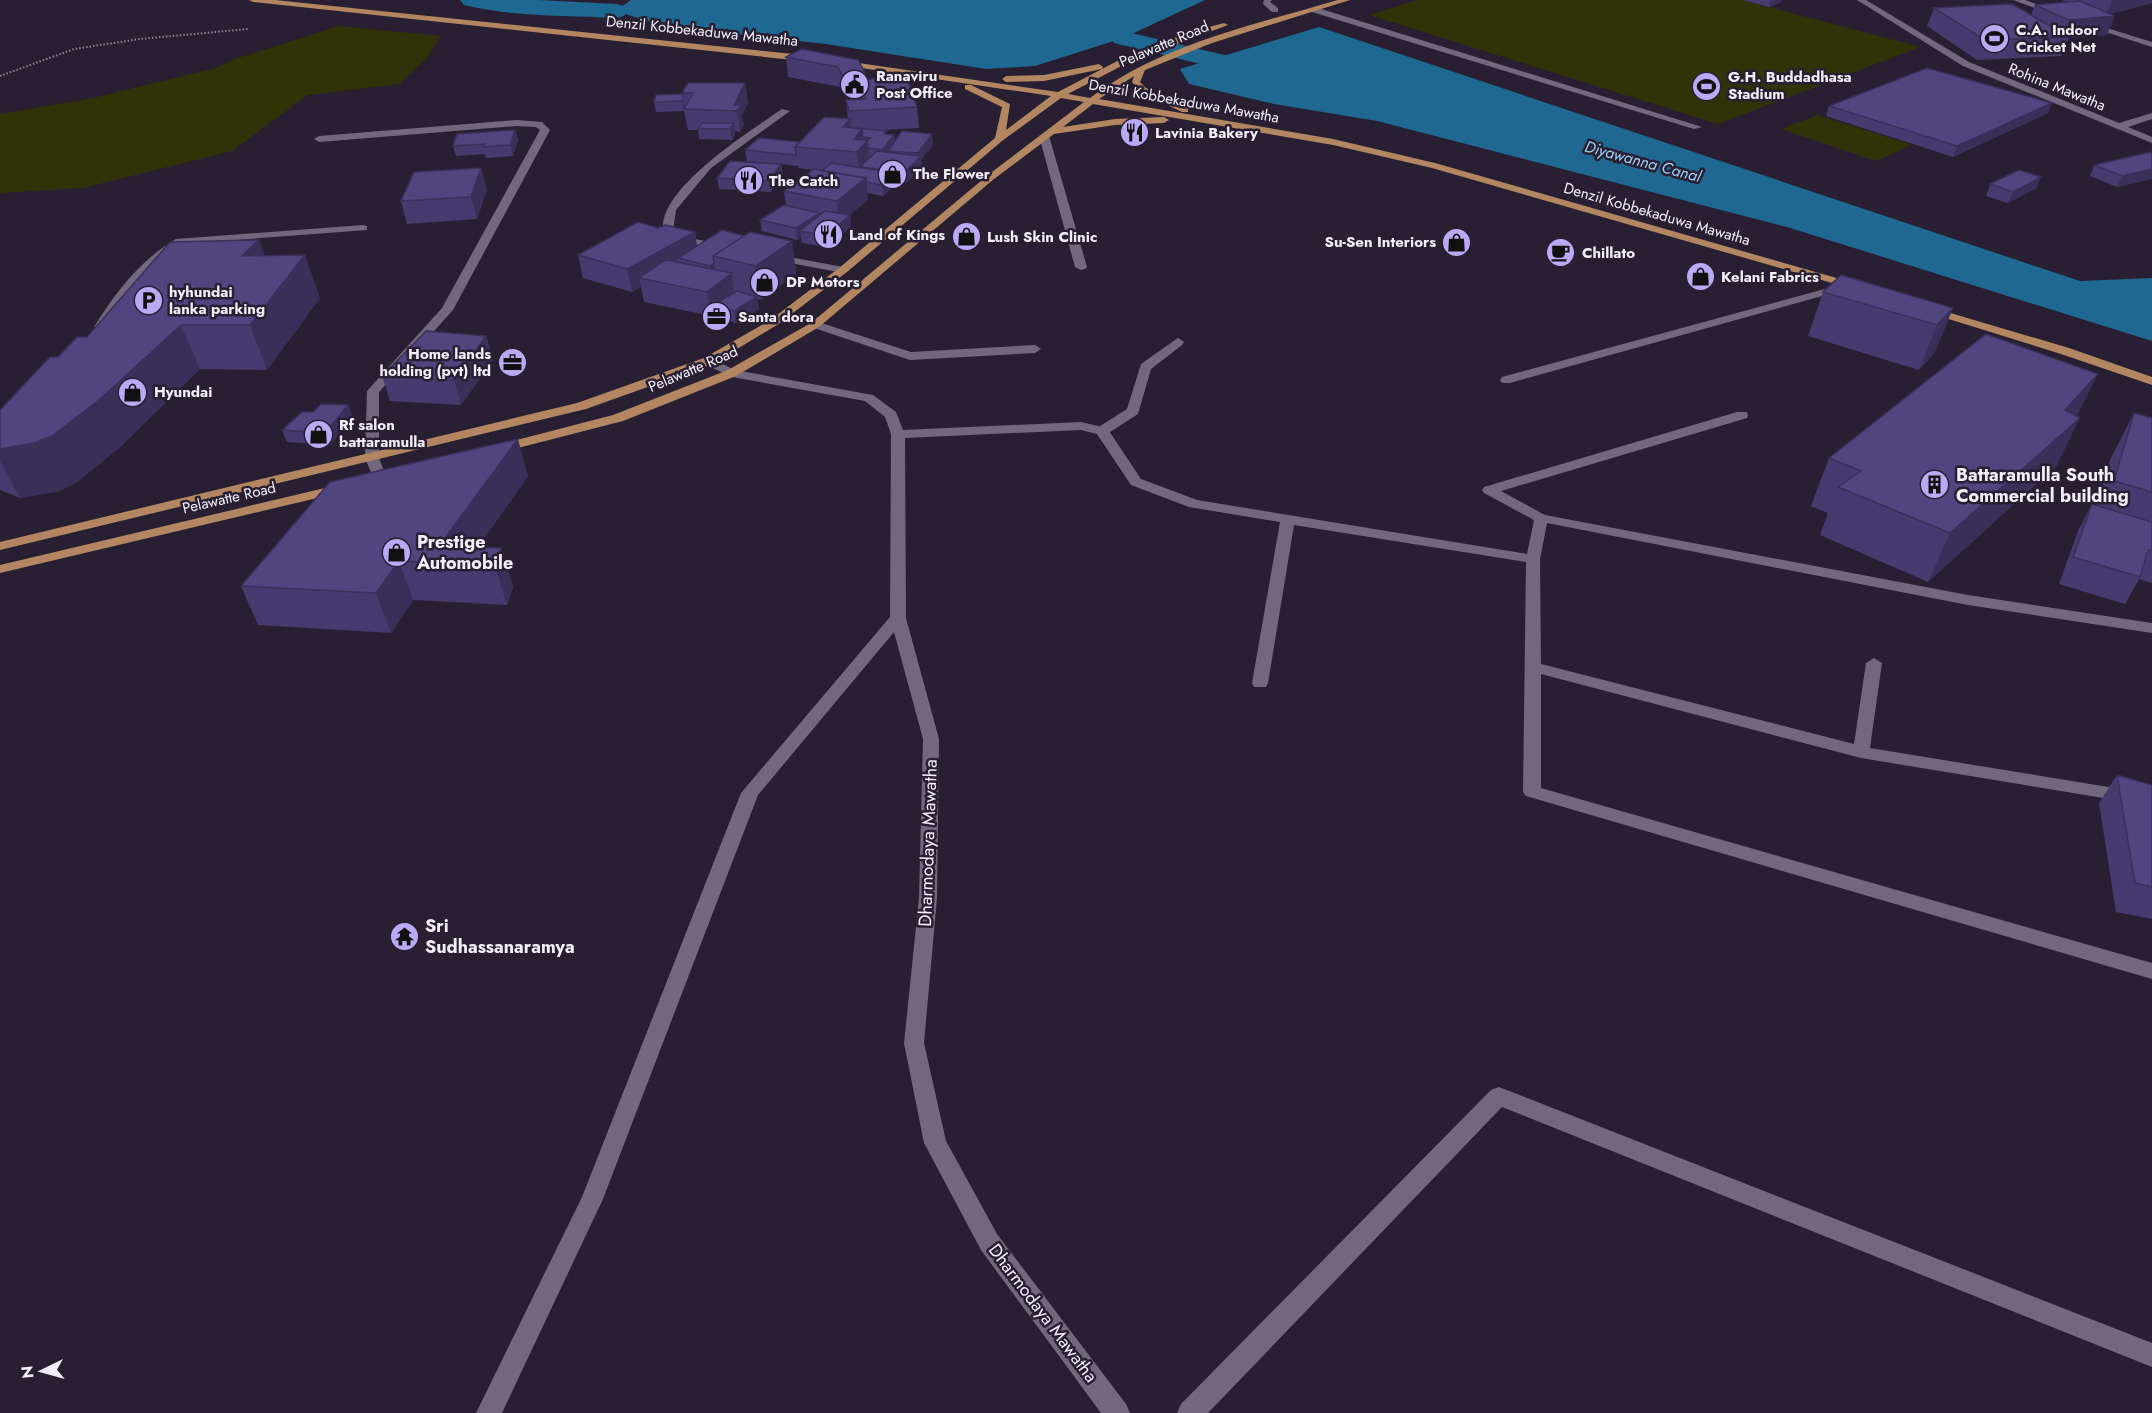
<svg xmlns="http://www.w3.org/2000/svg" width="2152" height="1413" font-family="Jost,sans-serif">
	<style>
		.green { fill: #303307 }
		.water { fill: #1e6891 }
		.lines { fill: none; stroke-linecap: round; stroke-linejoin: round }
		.canal { fill: #1e6891; fill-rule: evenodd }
		.path { stroke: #8a8392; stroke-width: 2; stroke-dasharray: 1.5 2; stroke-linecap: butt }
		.service { fill: #72687e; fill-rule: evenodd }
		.minor { fill: #72687e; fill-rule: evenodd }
		.primary { fill: #b18661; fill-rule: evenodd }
		.wall { fill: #463b6e }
		.shaded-wall { fill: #39305a }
		.building { fill: #514580; stroke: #39305a; stroke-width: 1.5 }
		.labels { text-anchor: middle; stroke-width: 5; stroke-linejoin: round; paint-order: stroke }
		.far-poi-label { font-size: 15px; font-weight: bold; fill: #f3eefa; stroke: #282032; text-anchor: start }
		.far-street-label { font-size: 15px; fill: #f3eefa; stroke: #282032 }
		.far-water-label { font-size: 16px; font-style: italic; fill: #9ad0f4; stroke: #282032 }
		.poi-label { font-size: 18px; font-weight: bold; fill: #f3eefa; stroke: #282032; text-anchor: start }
		.street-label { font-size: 18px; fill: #f3eefa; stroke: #282032 }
	</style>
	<rect width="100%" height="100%" fill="#282032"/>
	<path class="green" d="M 1417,0 L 1742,0 L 1920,47 L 1718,124 L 1369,15 Z
		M 339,26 L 441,36 L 427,58 L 399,84 L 308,95 L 232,151 L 83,188 L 0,193 L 0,114 L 93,98 L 216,68 L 235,59 Z
		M 1818,115 L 1912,145 L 1876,161 L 1781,129 Z"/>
	<path class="water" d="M 631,0 L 1205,0 L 1123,38 L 1035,66 L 986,69 L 826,44 L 663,26 L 616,11 Z
		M 1319,27 L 2080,281 L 2152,278 L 2152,341 L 1787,227 L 1377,121 L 1274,104 L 1189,84 L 1180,69 Z"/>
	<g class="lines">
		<path class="canal" d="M 460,0 L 539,0 L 616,4 L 624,6 L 628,11 L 624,16 L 616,18 C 566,15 513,17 464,5 Z
			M 1123,31 L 1284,69 L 1288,74 L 1284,79 L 1275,82 L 1114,43 L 1111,38 L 1114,33 Z"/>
		<path class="path" d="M 0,76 L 74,49 L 140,39 L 248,29"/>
		<path class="service" d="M 1264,0 L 1272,0 L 1270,2 L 1278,8 L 1278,12 L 1272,12 L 1263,4 Z
			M 1312,8 L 1318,8 L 1702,127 L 1694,129 L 1312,12 Z
			M 1044,133 L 1049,136 L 1087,267 L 1085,269 L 1081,270 L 1075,267 L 1039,136 Z
			M 815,321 L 911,352 L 1035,345 L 1041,349 L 1035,353 L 910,360 L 811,327 L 809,325 Z
			M 1178,338 L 1184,342 L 1182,345 L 1151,369 L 1138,414 L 1107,434 L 1097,434 L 1095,431 L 1097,428 L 1127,409 L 1141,364 Z"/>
		<path class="minor" d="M 1857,0 L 1866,0 L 1969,62 L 2119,123 L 2152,113 L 2152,119 L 2128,127 L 2152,137 L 2152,143 L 1963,66 Z
			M 2013,0 L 2025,0 L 2058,12 L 2051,14 Z
			M 2084,21 L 2152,42 L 2152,47 L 2084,25 Z
			M 782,109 L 790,111 L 711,168 L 676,210 L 673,231 L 686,237 L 728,246 L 728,250 L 679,242 L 664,234 C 652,192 752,130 782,109 Z
			M 517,120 L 542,122 L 550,130 L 453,310 L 379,392 L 379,458 L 387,479 L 385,482 L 375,482 L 365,458 L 367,391 L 442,308 L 540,130 L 536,127 L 517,126 L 319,142 L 314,139 L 319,136 Z
			M 363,225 L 367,226 L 367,230 L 183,244 C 148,265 126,296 104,329 L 100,331 L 94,327 C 116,292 140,260 176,239 Z
			M 773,254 L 843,267 L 849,270 L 843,273 L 769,259 L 769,255 Z
			M 1843,284 L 1847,285 L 1847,289 L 1510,383 L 1502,383 L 1500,380 L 1502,377 Z
			M 708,357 L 735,370 L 873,395 L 896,412 L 903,430 L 1081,422 L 1107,428 L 1141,479 L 1197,500 L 1527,554 L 1534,520 L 1484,493 L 1482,490 L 1484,487 L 1737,412 L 1747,412 L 1748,415 L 1747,418 L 1501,491 L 1545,515 L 1968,595 L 2152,623 L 2152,633 L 1968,605 L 1547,523 L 1540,559 L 1541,664 L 1854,744 L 1866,663 L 1874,658 L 1882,663 L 1870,748 L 2145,793 L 2152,790 L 2152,806 L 1861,758 L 1541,674 L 1541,788 L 2152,963 L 2152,979 L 1526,796 L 1523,792 L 1526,562 L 1294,525 L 1268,683 L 1266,687 L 1254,687 L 1252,683 L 1280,522 L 1189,507 L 1131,485 L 1097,434 L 1081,430 L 905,438 L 906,618 L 939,739 L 937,898 L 924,1043 L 946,1141 L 997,1234 L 1126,1404 L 1130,1413 L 1101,1413 L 981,1250 L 924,1143 L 904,1043 L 919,898 L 923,739 L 894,632 L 758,795 L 603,1199 L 502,1413 L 476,1413 L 582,1197 L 741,793 L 890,617 L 891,434 L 885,417 L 865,401 L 732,377 L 704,364 L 704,358 Z
			M 1499,1087 L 2152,1343 L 2152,1367 L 1502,1107 L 1208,1413 L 1177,1413 L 1181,1404 L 1491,1090 Z"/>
		<path class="primary" d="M 249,0 L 275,0 L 812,56 L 816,59 L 812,62 L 253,2 Z
			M 1338,0 L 1350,0 L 1212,43 L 1145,70 L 1140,82 L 1146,88 L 1188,108 L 1188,112 L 1182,112 L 1140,92 L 1132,82 L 1134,76 L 1099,99 L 1333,139 L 1435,163 L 1861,285 L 1863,287 L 1857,290 L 1853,289 L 1432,168 L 1333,145 L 1093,104 L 1063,127 L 1115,119 L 1164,117 L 1169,120 L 1164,123 L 1115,125 L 1054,134 L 994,179 L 819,327 L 736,376 L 623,421 L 498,453 L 491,449 L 493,446 L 613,415 L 728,370 L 811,323 L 988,175 L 1084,102 L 1061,98 L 1002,141 L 847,272 L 777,325 L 712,364 L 586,409 L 0,550 L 0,542 L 577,403 L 704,358 L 769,321 L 839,268 L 995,138 L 1002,107 L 965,89 L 965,85 L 971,85 L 1010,104 L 1006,130 L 1051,96 L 841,65 L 838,64 L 838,60 L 1058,92 L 1123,58 L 1187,33 L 1224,23 L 1228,25 L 1129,62 L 1068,94 L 1090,98 C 1161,44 1253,25 1338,0 Z
			M 1099,64 L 1103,67 L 1102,69 L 1044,81 L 1006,82 L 1002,79 L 1006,76 L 1044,75 Z
			M 1930,307 L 2069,348 L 2152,377 L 2152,385 L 2061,354 L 1926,312 L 1924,310 Z
			M 342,484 L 349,488 L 347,491 L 0,573 L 0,565 Z"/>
	</g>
	<path class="wall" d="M 1742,0 L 1781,0 L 1781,2 L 1769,7 Z
		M 2061,0 L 2152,0 L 2152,3 L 2110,14 L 2107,35 L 2069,38 L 2061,56 L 1977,60 L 1927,26 L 1934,8 L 2031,15 L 2035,5 L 2068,2 Z
		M 802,49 L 866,80 L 917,107 L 919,128 L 879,130 L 887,135 L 894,135 L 895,141 L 933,144 L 921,160 L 922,167 L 906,183 L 896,182 L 896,184 L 883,196 L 867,193 L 868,200 L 849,215 L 850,215 L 851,227 L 827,247 L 802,243 L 801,237 L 797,240 L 762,231 L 760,220 L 786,205 L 784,191 L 813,170 L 798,168 L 798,166 L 781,164 L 783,175 L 771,192 L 719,189 L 717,178 L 781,164 L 747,161 L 745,150 L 800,142 L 848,119 L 846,100 L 862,99 L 862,93 L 844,95 L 840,87 L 788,77 L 786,57 Z
		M 745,83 L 748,103 L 742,115 L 744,125 L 740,132 L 735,131 L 735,134 L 732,140 L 699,139 L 698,130 L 688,130 L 684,111 L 656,112 L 654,102 L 683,94 L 682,93 Z
		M 1829,106 L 2048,113 L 1953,157 L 1826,116 Z
		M 515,130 L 518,140 L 513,156 L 486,158 L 485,154 L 456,156 L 453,146 Z
		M 2152,153 L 2152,179 L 2117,187 L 2090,176 L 2094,165 Z
		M 1990,184 L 2037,188 L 2008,203 L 1986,196 Z
		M 487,189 L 477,219 L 407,224 L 401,201 Z
		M 658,228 L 695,232 L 697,246 L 744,236 L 792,241 L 796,274 L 761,300 L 757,299 L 759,309 L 736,323 L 717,317 L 716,312 L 711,316 L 644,302 L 641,287 L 632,292 L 583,278 L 578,255 Z
		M 264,256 L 320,298 L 267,370 L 200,369 L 121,446 L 76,483 L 59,491 L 20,498 L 0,490 L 0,410 L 58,357 L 87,337 Z
		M 1823,292 L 1953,308 L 1935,352 L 1919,370 L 1808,336 Z
		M 486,336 L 493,360 L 461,405 L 390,401 L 382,376 Z
		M 313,412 L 353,417 L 330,445 L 287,442 L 282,430 Z
		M 2134,413 L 2152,418 L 2152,583 L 2139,579 L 2125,604 L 2059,584 L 2078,531 L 2092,504 L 2096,506 L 2110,460 Z
		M 2077,416 L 2057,465 L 1928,582 L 1820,535 L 1828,513 L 1811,506 L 1829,458 Z
		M 528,476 L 478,547 L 501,548 L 513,587 L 507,605 L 413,600 L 391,633 L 258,625 L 241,586 Z
		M 2117,775 L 2152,785 L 2152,919 L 2116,912 L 2099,803 Z"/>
	<path class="shaded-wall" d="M 1771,0 L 1781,0 L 1781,2 L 1769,7 Z
		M 2112,0 L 2152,0 L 2152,3 L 2106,15 Z
		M 2115,16 L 2107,35 L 2069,38 L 2062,38 L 2069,20 Z
		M 865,73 L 867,93 L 860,80 L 862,93 L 844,95 L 842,75 Z
		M 745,83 L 748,103 L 742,115 L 744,125 L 740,132 L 737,111 L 734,105 Z
		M 683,98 L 685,108 L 684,111 L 682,101 Z
		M 2052,103 L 2048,113 L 1953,157 L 1957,146 Z
		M 850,119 L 852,136 L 843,127 Z
		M 734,123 L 735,134 L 732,140 L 730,129 Z
		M 862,129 L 864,145 L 868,140 L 870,161 L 860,167 L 860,172 L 859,174 L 857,152 L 854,139 Z
		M 515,130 L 518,140 L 513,156 L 510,145 Z
		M 932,134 L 933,144 L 921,160 L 922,167 L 906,183 L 905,172 L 919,158 L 918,153 Z
		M 894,135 L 895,146 L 888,151 L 888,154 L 883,160 L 882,150 Z
		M 781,164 L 783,175 L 771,192 L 769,181 Z
		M 481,168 L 487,189 L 477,219 L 471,197 Z
		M 2152,169 L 2152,179 L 2117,187 L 2122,176 Z
		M 895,173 L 896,184 L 883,196 L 882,185 Z
		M 2041,177 L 2037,188 L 2008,203 L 2013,192 Z
		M 866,178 L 868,200 L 839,223 L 837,201 Z
		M 820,213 L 821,225 L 800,231 L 801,237 L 797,240 L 796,228 Z
		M 850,215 L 851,227 L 827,247 L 826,236 Z
		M 695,232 L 698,255 L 678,258 L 679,266 L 639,278 L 641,287 L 632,292 L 627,269 Z
		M 259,240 L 274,283 L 242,256 Z
		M 792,241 L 796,274 L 761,300 L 756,266 Z
		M 305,255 L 320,298 L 267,370 L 250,325 Z
		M 714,263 L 718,284 L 732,273 L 735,297 L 715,304 L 716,312 L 711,316 L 707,292 L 714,287 L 710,266 Z
		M 757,297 L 759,309 L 736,323 L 734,311 Z
		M 1953,308 L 1935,352 L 1919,370 L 1937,325 Z
		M 181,325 L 200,369 L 121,446 L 76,483 L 59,491 L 20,498 L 0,461 L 0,449 Z
		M 486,336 L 493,360 L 461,405 L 454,380 Z
		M 2098,374 L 2075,420 L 2080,418 L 2057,465 L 1928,582 L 1950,533 Z
		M 348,405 L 353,417 L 330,445 L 325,433 Z
		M 518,439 L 528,476 L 466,565 L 439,546 Z
		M 501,548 L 513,587 L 507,605 L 495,566 Z
		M 399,561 L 413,600 L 391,633 L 376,593 Z"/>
	<path class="building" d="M 2080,1 L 2115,16 L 2069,20 L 2035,5 Z
		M 2012,4 L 2069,37 L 1985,40 L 1934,8 Z
		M 802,49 L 858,60 L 865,73 L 842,75 L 838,67 L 786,57 Z
		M 1927,68 L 2052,103 L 1957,146 L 1829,106 Z
		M 906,76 L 917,107 L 849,111 L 846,100 L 866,99 L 860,80 Z
		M 688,83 L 745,83 L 734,105 L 741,105 L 737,111 L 684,109 L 693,93 L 682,93 Z
		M 683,94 L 683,98 L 682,101 L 654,102 L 656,95 Z
		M 824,117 L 850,119 L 843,127 L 862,129 L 854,139 L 868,140 L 857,152 L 795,147 Z
		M 702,123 L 734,123 L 730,129 L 698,129 Z
		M 856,128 L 887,131 L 884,134 L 894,135 L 882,150 L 868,148 L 867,140 L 870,138 L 863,137 L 862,129 Z
		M 515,130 L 510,145 L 483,147 L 485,144 L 453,146 L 457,134 Z
		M 902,131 L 932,134 L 918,153 L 888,151 Z
		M 759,138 L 800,142 L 795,147 L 796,155 L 745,150 Z
		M 877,151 L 921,156 L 905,172 L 860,167 Z
		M 2151,152 L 2152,153 L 2152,169 L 2122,176 L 2094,165 Z
		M 730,161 L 781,164 L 769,181 L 717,178 Z
		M 831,163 L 895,173 L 882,185 L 866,182 L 866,178 L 822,171 Z
		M 481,168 L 471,197 L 401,201 L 414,172 Z
		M 814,169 L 866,178 L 837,201 L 784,191 Z
		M 2019,170 L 2041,177 L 2013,192 L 1990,184 Z
		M 784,205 L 820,213 L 796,228 L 760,220 Z
		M 825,211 L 850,215 L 826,236 L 800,231 Z
		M 638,222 L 658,228 L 665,225 L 695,232 L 627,269 L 578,255 Z
		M 722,230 L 744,236 L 713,256 L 714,263 L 710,266 L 678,258 Z
		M 750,232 L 792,241 L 756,266 L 713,256 Z
		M 259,240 L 242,256 L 305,255 L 250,325 L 181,325 L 99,400 L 52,436 L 34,443 L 0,449 L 0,410 L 50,357 L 58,357 L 77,337 L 87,337 L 170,242 Z
		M 666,260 L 732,273 L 707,292 L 639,278 Z
		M 1841,275 L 1953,308 L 1937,325 L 1823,292 Z
		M 737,291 L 757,297 L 734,311 L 715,304 Z
		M 426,331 L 486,336 L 454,380 L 382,376 Z
		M 1986,334 L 2098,374 L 2065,410 L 2080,418 L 1950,533 L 1838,487 L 1861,471 L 1829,458 Z
		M 321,404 L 348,405 L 325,433 L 282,430 L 302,412 L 313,412 Z
		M 2134,413 L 2152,418 L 2152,492 L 2114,481 Z
		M 518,439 L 439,546 L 501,548 L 495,566 L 399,561 L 376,593 L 241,586 L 330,482 Z
		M 2092,504 L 2152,522 L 2152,551 L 2148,550 L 2140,577 L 2073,557 Z
		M 2117,775 L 2152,785 L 2152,887 L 2135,883 Z"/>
	<defs>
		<symbol id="stadium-disc" viewBox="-11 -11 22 22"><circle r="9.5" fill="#baaaf6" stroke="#282032"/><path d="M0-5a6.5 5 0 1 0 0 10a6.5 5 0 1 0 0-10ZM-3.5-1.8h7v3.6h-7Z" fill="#111"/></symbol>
		<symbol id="civic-disc" viewBox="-11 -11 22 22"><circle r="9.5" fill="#baaaf6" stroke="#282032"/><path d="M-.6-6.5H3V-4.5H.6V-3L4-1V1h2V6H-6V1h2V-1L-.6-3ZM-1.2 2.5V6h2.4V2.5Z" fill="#111"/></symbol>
		<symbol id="restaurant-disc" viewBox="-11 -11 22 22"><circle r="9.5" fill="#baaaf6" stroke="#282032"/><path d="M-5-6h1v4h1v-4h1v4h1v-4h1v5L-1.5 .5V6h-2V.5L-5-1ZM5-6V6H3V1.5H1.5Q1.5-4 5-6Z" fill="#111"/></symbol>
		<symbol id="shop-disc" viewBox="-11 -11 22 22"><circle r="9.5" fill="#baaaf6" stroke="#282032"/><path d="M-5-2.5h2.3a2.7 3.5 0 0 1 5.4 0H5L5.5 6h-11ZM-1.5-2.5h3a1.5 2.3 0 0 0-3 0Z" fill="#111"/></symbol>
		<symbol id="cafe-disc" viewBox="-11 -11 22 22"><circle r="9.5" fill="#baaaf6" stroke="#282032"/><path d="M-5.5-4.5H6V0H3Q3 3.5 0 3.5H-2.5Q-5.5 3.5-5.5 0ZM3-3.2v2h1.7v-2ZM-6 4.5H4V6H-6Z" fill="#111"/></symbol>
		<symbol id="parking-disc" viewBox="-11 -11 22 22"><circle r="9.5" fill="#baaaf6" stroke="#282032"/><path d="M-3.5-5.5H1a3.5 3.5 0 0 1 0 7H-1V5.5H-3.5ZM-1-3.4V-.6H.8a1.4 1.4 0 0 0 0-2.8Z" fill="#111"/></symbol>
		<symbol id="office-disc" viewBox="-11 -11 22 22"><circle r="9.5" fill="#baaaf6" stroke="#282032"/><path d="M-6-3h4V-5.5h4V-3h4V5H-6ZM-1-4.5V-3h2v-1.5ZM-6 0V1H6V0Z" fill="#111"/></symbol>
		<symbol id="building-disc" viewBox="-11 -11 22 22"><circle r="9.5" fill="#baaaf6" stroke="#282032"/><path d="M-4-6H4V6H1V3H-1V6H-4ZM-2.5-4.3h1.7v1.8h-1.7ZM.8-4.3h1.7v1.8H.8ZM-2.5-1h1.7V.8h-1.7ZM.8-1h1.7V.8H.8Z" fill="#111"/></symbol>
		<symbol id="temple-disc" viewBox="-11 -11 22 22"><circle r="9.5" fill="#baaaf6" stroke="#282032"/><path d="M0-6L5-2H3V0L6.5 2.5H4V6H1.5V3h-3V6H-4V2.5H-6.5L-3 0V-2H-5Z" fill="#111"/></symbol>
	</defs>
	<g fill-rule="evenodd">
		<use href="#stadium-disc" x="1978" y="22" width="33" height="33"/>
		<use href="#civic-disc" x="838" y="68" width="33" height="33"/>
		<use href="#stadium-disc" x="1690" y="70" width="33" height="33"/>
		<use href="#restaurant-disc" x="1118" y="116" width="33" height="33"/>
		<use href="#shop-disc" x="876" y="158" width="33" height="33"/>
		<use href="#restaurant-disc" x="732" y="164" width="33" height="33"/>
		<use href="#restaurant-disc" x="812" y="218" width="33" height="33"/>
		<use href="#shop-disc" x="950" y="220" width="33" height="33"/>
		<use href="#shop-disc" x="1440" y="226" width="33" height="33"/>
		<use href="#cafe-disc" x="1544" y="236" width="33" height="33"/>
		<use href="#shop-disc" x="1684" y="260" width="33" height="33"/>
		<use href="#shop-disc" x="748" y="266" width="33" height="33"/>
		<use href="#parking-disc" x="132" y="284" width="33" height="33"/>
		<use href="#office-disc" x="700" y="300" width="33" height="33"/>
		<use href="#office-disc" x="496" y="346" width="33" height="33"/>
		<use href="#shop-disc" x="116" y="376" width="33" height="33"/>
		<use href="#shop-disc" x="302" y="418" width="33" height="33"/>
		<use href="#building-disc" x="1918" y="468" width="33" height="33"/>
		<use href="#shop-disc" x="380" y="536" width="33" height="33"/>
		<use href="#temple-disc" x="388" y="920" width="33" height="33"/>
	</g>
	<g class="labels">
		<g class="far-poi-label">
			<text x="2016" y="35">C.A. Indoor<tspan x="2016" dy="17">Cricket Net</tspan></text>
			<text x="876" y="81">Ranaviru<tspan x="876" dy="17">Post Office</tspan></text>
			<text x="1728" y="82">G.H. Buddadhasa<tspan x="1728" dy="17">Stadium</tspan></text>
			<text x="1155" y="138">Lavinia Bakery</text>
			<text x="913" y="179">The Flower</text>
			<text x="769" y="186">The Catch</text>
			<text x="849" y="240">Land of Kings</text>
			<text x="987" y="242">Lush Skin Clinic</text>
			<text x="1436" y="247" text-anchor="end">Su-Sen Interiors</text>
			<text x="1582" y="258">Chillato</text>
			<text x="1721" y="282">Kelani Fabrics</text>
			<text x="786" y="287">DP Motors</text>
			<text x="169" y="297">hyhundai<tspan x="169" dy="17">lanka parking</tspan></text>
			<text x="738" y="322">Santa dora</text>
			<text x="491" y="359" text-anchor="end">Home lands<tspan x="491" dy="17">holding (pvt) ltd</tspan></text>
			<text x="154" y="397">Hyundai</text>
			<text x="339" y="430">Rf salon<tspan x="339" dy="17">battaramulla</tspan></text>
		</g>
		<g class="far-street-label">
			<text transform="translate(702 31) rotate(6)" y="5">Denzil Kobbekaduwa Mawatha</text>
			<text transform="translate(1164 44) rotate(-23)" y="5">Pelawatte Road</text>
			<text transform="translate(2057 87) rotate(22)" y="5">Rohina Mawatha</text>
			<text transform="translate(1184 101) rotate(10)" y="5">Denzil Kobbekaduwa Mawatha</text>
			<text transform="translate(1657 214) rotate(16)" y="5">Denzil Kobbekaduwa Mawatha</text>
			<text transform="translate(693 369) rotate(-23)" y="5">Pelawatte Road</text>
			<text transform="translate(229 498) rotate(-13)" y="5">Pelawatte Road</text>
		</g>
		<g class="far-water-label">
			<text transform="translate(1643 161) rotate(15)" y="6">Diyawanna Canal</text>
		</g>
		<g class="poi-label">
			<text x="1956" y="481">Battaramulla South<tspan x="1956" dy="21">Commercial building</tspan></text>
			<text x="417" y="548">Prestige<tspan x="417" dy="21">Automobile</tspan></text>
			<text x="425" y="932">Sri<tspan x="425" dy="21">Sudhassanaramya</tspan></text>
		</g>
		<g class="street-label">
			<text transform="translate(928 843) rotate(-88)" y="6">Dharmodaya Mawatha</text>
			<text transform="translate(1043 1313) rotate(53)" y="6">Dharmodaya Mawatha</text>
		</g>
	</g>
	<g transform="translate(42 1371) rotate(265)" stroke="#282032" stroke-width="4.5" paint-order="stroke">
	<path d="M0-4.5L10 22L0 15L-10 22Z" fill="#f3eefa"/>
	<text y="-9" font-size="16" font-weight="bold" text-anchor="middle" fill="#f3eefa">N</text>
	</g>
</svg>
